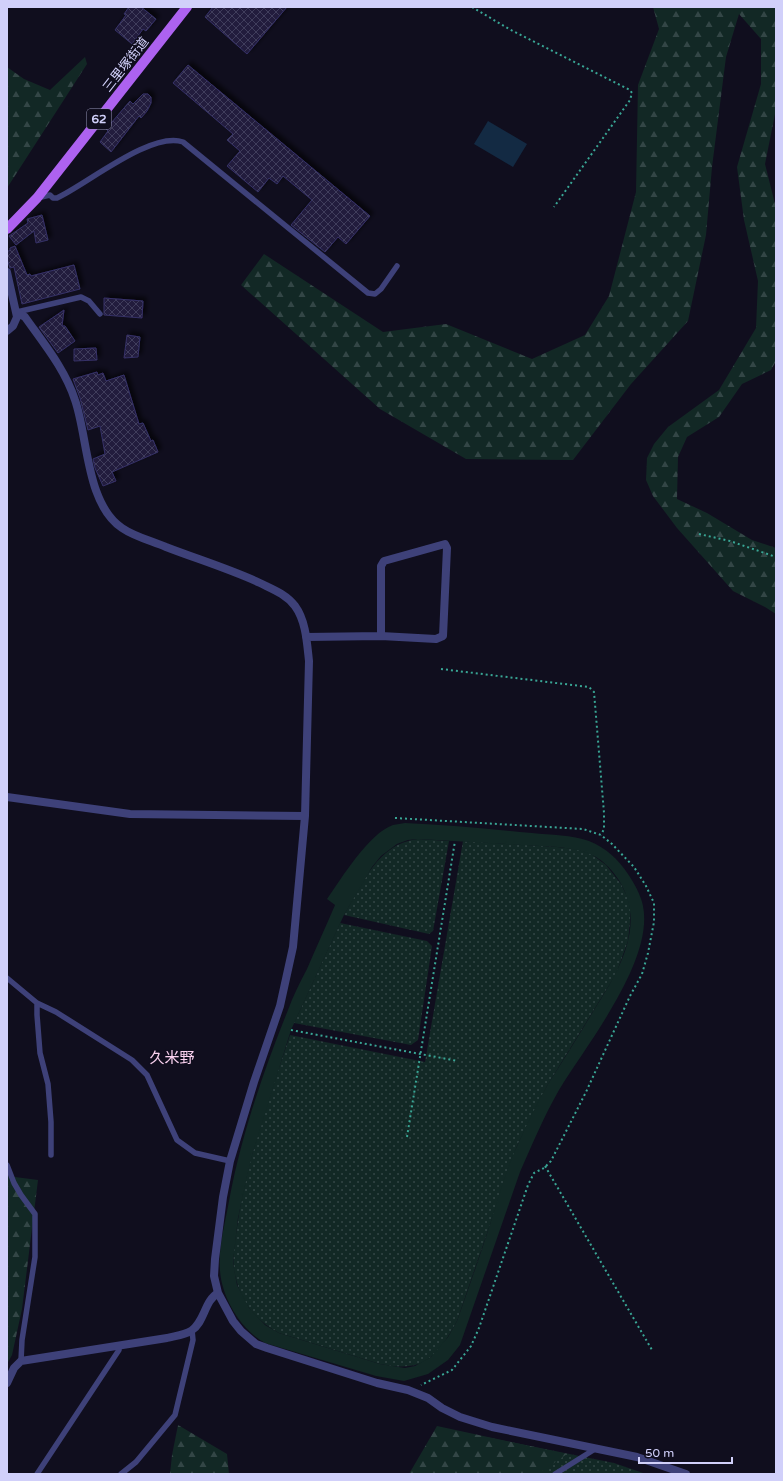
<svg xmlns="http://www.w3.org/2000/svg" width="783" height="1481" font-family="'Varela Round','Noto Sans JP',sans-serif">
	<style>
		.green { fill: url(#green-dots) }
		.forest { fill: url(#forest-firs) }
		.pitch { fill: #122825; fill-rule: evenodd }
		.water { fill: #132a43 }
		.building { fill: url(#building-cross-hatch); stroke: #363167; filter: url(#shadow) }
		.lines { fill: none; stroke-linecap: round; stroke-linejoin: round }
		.path { stroke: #39a695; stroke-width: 2; stroke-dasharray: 2 3; stroke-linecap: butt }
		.service { stroke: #3e4179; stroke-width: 5.5 }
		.minor { stroke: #3e4179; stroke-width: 8 }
		.primary { stroke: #ad62f0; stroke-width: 10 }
		.labels { text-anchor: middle; stroke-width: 3; stroke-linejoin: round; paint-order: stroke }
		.shield { fill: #100e1e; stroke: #9796b8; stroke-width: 1 }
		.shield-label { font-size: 12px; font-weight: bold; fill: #d1d0fa }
		.street-label { font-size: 13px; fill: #d1d0fa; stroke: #100e1e }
		.quarter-label { font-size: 15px; fill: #fbd2f0; stroke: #100e1e }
	</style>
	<defs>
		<pattern id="green-dots" width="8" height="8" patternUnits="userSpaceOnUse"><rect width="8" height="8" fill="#122825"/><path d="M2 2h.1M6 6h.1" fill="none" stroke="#334646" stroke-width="1.8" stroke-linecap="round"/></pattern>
		<pattern id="forest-firs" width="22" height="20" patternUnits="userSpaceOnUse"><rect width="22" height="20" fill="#122825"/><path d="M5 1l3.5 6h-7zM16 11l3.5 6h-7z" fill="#334646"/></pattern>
		<pattern id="building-cross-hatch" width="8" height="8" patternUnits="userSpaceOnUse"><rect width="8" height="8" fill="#201c3e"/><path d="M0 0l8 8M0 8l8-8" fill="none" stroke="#3f3c5b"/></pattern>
		<filter id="shadow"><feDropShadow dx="3.5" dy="-3.5" stdDeviation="2" flood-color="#0009"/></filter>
	</defs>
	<rect width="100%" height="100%" fill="#100e1e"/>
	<path class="green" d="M 418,839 L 449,841 L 433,931 L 429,934 L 344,915 C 362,884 378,843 418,839 Z
		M 463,841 L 557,847 L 576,849 L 590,853 L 606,865 L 621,884 L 628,898 L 630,908 L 630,922 L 628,941 L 616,974 L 547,1086 L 517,1146 L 457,1321 C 437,1358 423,1373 380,1364 L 279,1333 C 255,1320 241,1303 235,1275 C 231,1260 235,1243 237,1227 C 246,1161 269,1098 290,1035 L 425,1062 Z
		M 340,923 L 427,941 L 432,946 L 418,1040 L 411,1045 L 294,1023 Z
		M 486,1437 L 614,1463 L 646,1474 L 468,1474 Z"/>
	<path class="forest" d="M 653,7 L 776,7 L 776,109 L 765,164 L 776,208 L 776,361 L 771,370 L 742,384 L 719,417 L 687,437 L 678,457 L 677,499 L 707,513 L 752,540 L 776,548 L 776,614 L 765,607 L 733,591 L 677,528 L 653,496 L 646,480 L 647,458 L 654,444 L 668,427 L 719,390 L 756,328 L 758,281 L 744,220 L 737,167 L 761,84 L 761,39 L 739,14 L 726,57 L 712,167 L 706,235 L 688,321 L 631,384 L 573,460 L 466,459 L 380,409 L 241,285 L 264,254 L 383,332 L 446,324 L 532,359 L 585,335 L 609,296 L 636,192 L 638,85 L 659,29 Z
		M 85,57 L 87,64 L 7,188 L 7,67 L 24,79 L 50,90 Z
		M 7,1176 L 38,1180 L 22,1309 L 12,1355 L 7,1364 Z
		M 178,1425 L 227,1454 L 229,1474 L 170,1474 L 172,1455 Z
		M 437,1426 L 567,1454 L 538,1474 L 409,1474 Z"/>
	<path class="pitch" d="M 405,823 C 448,825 490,829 532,833 C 551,835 572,835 589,841 C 606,848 618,859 628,874 C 634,883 641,895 643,906 C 654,961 587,1044 559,1090 C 544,1116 532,1145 520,1172 L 460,1345 L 448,1360 L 428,1374 L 404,1381 L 376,1376 L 265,1343 C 241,1330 222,1298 220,1271 C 218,1248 225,1224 229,1201 C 241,1136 263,1072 288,1010 C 293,996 300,982 307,969 C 316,948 326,926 335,905 L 327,899 C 341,879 369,833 393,825 C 397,824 401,824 405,823 ZM 418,839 L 557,847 C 585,850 601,854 618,879 C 649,926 616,975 591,1015 C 577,1038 563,1061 548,1084 C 537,1103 527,1124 518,1144 C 507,1167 500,1193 492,1218 C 481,1253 469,1287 457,1321 L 448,1337 L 431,1357 L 415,1366 L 405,1368 L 380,1364 L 279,1333 L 265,1325 L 249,1308 L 237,1285 L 235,1274 L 233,1262 L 238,1218 L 247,1176 L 253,1152 L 291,1030 L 344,915 L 372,867 L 381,856 L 397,844 L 408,840 Z"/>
	<path class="water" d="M 488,121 L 527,144 L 513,167 L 474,144 Z"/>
	<path class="building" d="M 129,7 L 141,7 L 156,19 L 146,31 L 143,29 L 132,44 L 115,30 L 126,15 L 124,14 Z
		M 213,7 L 287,7 L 247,54 L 205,17 Z
		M 188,65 L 370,216 L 346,244 L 338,237 L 325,252 L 291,225 L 312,200 L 283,176 L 277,184 L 269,178 L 258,192 L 227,166 L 240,151 L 227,140 L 233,134 L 173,83 Z
		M 143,94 L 148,94 L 151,97 L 151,103 L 147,111 L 141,118 L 139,116 L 111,152 L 100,142 L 108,131 L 106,129 L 130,101 L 133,104 Z
		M 42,215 L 48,240 L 36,243 L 34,231 L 16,245 L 9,236 L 28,223 L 27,219 Z
		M 15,246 L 27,275 L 30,274 L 31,276 L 74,265 L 80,289 L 22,304 L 14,267 L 10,268 L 7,259 L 7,252 L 10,250 L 10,248 Z
		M 104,298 L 143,301 L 142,318 L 104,315 Z
		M 64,310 L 62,326 L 65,326 L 75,341 L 58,353 L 39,327 Z
		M 127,335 L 140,337 L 138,357 L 124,358 Z
		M 96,348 L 97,360 L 74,361 L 74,349 Z
		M 97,372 L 98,375 L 103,373 L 106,381 L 124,375 L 139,424 L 143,423 L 151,441 L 153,440 L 158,452 L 112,472 L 116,481 L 103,486 L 95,468 L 93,459 L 105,454 L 100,426 L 88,430 L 80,398 L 73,379 Z"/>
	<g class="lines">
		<path class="path" d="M 472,7 L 509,29 L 630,90 L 632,93 L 630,100 L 554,207
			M 699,534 L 730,541 L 776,557
			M 441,669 L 589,687 L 594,692 L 604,813 L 604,829 L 601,835
			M 395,818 L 583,829 L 601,835 L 612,844 L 634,867 L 646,886 L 654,903 L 654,922 L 648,953 L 642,974 L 630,996 L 586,1092 L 551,1161 L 544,1168 L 534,1173 L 528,1185 L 479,1328 L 471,1346 L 452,1370 L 421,1385
			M 291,1030 L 458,1061
			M 407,1137 L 455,841
			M 545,1166 L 652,1350"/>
		<path class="service" d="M 37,198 L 50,195 L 53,198 L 57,198 C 87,184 151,131 183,142 L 368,293 L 375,294 L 381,289 L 397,266
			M 17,312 L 81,297 L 89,301 L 100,314
			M 7,978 L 37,1003 L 56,1012 L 132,1060 L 147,1075 L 177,1140 L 195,1153 L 230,1161
			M 37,1003 L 37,1015 L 40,1053 L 48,1084 L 51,1122 L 51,1155
			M 7,1165 L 14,1183 L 21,1195 L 35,1214 L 35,1257 L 22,1340 L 21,1361
			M 37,1474 L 119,1350 L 119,1345
			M 121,1474 L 136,1462 L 175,1415 L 193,1340 L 192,1330
			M 555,1474 L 595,1449"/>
		<path class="minor" d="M 7,272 L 17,317 L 13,326 L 7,331
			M 17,312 L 25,317 C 44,344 65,369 75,400 C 88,437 86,504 122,528 C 135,537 152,541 166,547 C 197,559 230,569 260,583 C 272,589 286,594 295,606 C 306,621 307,643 309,661 L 305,816 L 293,947 L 280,1006 L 254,1082 L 230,1161 L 223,1197 L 215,1259 L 214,1276 L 218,1293 L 233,1321 L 241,1331 L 256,1344 L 267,1348 L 377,1383 L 408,1390 L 428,1398 L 442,1408 L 460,1417 L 492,1427 L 637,1457 L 686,1474
			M 306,637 L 381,636 L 436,639 L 443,636 L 447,548 L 445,544 L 384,561 L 381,566 L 381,636
			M 7,797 L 130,814 L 305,816
			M 7,1383 L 14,1368 L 21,1361 L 167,1338 C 174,1336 184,1335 191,1331 C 205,1322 204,1301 218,1293"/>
		<path class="primary" d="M 7,229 L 37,198 L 187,7"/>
	</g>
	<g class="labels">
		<rect class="shield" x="87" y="109" width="24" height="20" rx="3"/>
		<g class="shield-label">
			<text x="99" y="123">62</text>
		</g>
		<g class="street-label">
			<text transform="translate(125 64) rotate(-52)" y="5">三里塚街道</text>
		</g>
		<g class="quarter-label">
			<text x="172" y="1063">久米野</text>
		</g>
	</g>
	<rect width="783" height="1481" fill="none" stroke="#d1d0fa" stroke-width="16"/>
	<path d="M639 1457v6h93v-6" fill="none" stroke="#d1d0fa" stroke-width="2"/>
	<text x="645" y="1457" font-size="12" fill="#d1d0fa" stroke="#100e1e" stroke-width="3" paint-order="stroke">50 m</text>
</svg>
